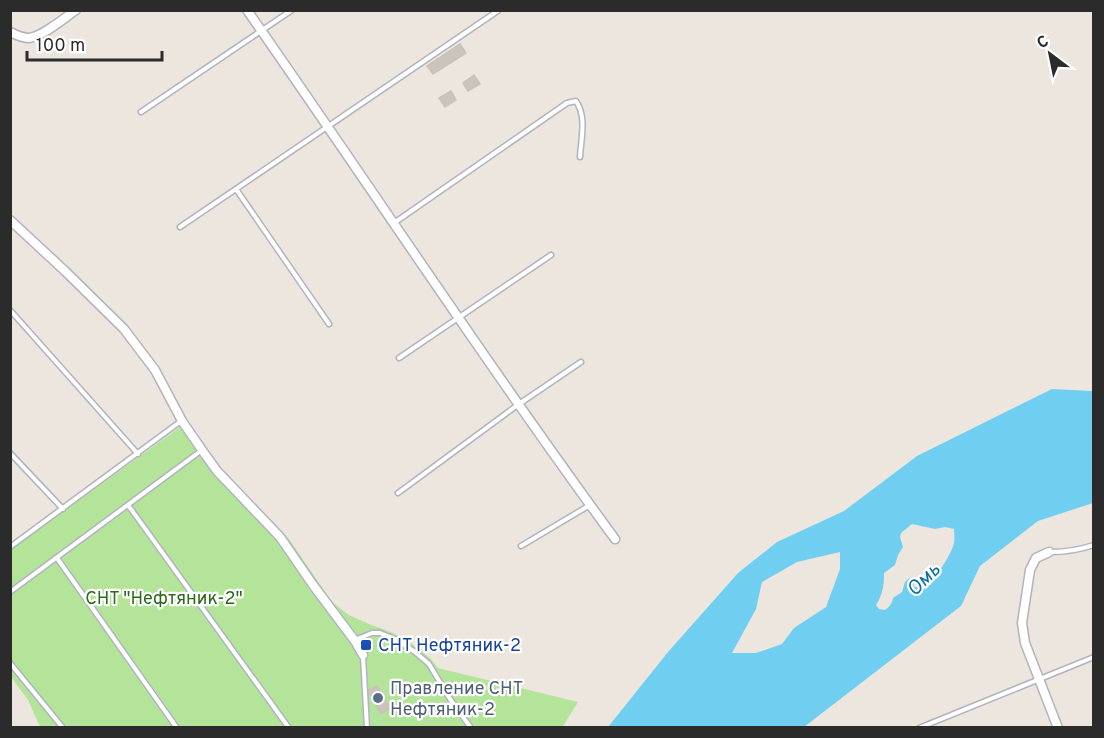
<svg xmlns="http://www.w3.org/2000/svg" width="1104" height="738" font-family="Overpass,sans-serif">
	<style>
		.green { fill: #b4e49a }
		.water { fill: #70cff0; fill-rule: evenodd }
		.building { fill: #c9c4bc; stroke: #c9c2b7; stroke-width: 1.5 }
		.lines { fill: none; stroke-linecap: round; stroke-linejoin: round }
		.lane-casing { stroke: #b1b4bf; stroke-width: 7 }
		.street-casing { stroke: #b1b4bf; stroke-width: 11 }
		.lane { stroke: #fff; stroke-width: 4 }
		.street { stroke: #fff; stroke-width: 8 }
		.transit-dot { fill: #1a4fb4; stroke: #fff; stroke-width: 2 }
		.service-dot { fill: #5c6f8a; stroke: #fff; stroke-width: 2 }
		.labels { text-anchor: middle; stroke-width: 4.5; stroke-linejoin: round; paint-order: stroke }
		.park-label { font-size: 18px; fill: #2b6a1a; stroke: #fff }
		.transit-label { font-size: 18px; fill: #164399; stroke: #fff; text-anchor: start }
		.service-label { font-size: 18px; fill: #4e5e75; stroke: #fff; text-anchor: start }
		.water-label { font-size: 20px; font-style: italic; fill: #0c6e9e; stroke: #fff }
	</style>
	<rect width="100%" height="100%" fill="#ede6de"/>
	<path class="green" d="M 187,422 L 220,469 L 289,539 L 332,602 L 349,615 L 369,624 L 391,632 L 411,643 L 431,659 L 438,668 L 578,702 L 562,728 L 40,727 L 28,700 L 11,677 L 10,550 Z"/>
	<path class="water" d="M 1052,389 L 1093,391 L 1093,503 L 1038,521 L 980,566 L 961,606 L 804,727 L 608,727 L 668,652 L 738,573 L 777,542 L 844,511 L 917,456 ZM 912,524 L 935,529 L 945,527 L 954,529 C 954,534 955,539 954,543 C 950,558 931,588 914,587 L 914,577 L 909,578 L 905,582 L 902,592 L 893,598 C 892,604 889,607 885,610 L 879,609 L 876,605 C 883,594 884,585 884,573 L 895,565 L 898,555 L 903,547 L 900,537 L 901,533 ZM 840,552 L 840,569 L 826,607 L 794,628 L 782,644 L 756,653 L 732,653 L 756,609 L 762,582 L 797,562 Z"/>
	<path class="building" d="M 460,44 L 466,53 L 433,74 L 427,66 Z
		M 474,75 L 480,84 L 468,91 L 463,83 Z
		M 451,91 L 456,100 L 445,107 L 439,98 Z
		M 377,686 L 390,708 L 381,714 L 369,693 L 369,690 Z"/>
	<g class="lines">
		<defs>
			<path id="lane" d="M 141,112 L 292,10
				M 236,189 L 329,324
				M 394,223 L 567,103 L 576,101 C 587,117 581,138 580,157
				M 180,227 L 499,10
				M 10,310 L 138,454
				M 399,358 L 551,255
				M 10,453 L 63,509
				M 398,493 L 519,404 L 581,362
				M 128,505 L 289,728
				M 521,546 L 590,505
				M 10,547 L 181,421
				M 1050,552 C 1065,552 1079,550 1094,545
				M 57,558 L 177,728
				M 10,592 L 202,450
				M 355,640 L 372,633 L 380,633 L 395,639 L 415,652 L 429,664 L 450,699 L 471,728
				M 363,656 L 367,728
				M 10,663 L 63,728
				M 919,728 L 1094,657"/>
			<path id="street" d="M 247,10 C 370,186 488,366 615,539
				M 10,32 C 16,35 22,38 29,38 C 43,36 63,19 76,10
				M 10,220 L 65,271 L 124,329 L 155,370 L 182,421 L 202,450 L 217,471 L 280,537 L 313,585 L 355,641 L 363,655
				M 1049,552 L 1036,558 L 1030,570 L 1022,623 L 1025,643 L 1058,728"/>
		</defs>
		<use href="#lane" class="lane-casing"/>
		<use href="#street" class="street-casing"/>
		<use href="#lane" class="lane"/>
		<use href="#street" class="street"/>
	</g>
	<rect class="transit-dot" x="360" y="639" width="12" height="12" rx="3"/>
	<circle class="service-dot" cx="378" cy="698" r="6"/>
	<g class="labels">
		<g class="park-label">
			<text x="164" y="604">СНТ "Нефтяник-2"</text>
		</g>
		<g class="transit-label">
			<text x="378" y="651">СНТ Нефтяник-2</text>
		</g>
		<g class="service-label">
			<text x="390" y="694">Правление СНТ<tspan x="390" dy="21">Нефтяник-2</tspan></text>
		</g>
		<g class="water-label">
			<text transform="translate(923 579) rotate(-45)" y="7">Омь</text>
		</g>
	</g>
	<rect width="1104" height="738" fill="none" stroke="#2b2b2b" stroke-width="24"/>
	<g transform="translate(1050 54) rotate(328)" stroke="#ffffff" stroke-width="4.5" paint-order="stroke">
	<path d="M0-4.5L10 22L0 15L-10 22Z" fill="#2b2b2b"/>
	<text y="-9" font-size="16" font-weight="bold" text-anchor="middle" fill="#2b2b2b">С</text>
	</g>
	<path d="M27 51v9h135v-9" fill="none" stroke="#2b2b2b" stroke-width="3"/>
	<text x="36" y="51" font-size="18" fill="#2b2b2b" stroke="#ffffff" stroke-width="4.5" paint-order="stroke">100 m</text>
</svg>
